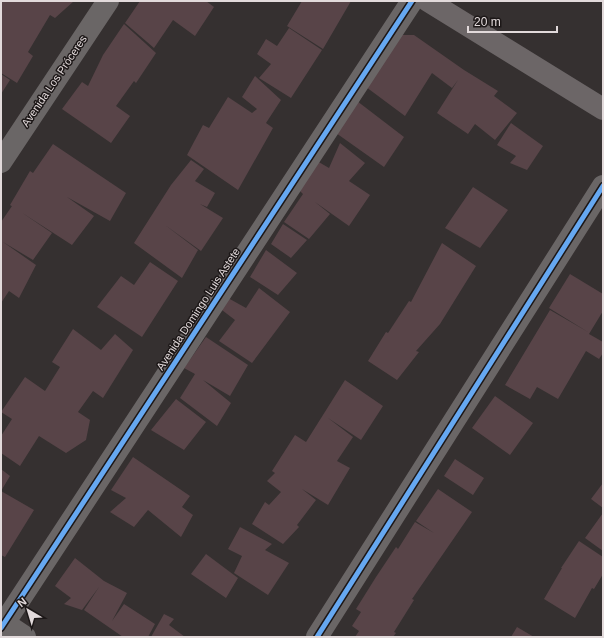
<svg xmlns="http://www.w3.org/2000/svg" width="604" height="638" font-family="Arial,sans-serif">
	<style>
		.building { fill: #584448 }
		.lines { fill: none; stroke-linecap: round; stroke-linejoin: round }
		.street { stroke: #6a6666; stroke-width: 22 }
		.secondary { stroke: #6c6667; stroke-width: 22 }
		.cycleway-casing { stroke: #1c1717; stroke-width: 8 }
		.cycleway { stroke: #66a8f1; stroke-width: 5 }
		.labels { text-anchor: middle; stroke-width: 3; stroke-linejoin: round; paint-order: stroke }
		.street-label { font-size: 11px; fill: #e2dadb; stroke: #1c1717 }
	</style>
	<rect width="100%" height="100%" fill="#353030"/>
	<path class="building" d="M 1,1 L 74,1 L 55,18 L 50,15 L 28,52 L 33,56 L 17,83 L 1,73 Z
		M 140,1 L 206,1 L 214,7 L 195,36 L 173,20 L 154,48 L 125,23 Z
		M 302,1 L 351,1 L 323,49 L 287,26 Z
		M 124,24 L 156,53 L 136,83 L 134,81 L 116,106 L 130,116 L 111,143 L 62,109 L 82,82 L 88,86 L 103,55 Z
		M 289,28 L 322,50 L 291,98 L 259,78 L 271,64 L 257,54 L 266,39 L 277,46 Z
		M 401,35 L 414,35 L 464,70 L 498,91 L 494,96 L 517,113 L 495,140 L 475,124 L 468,134 L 437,113 L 458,80 L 452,88 L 432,73 L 405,116 L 366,87 Z
		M 1,74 L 10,80 L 1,94 Z
		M 255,76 L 281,100 L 266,123 L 273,128 L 238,190 L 187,155 L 203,125 L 209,128 L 228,97 L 252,113 L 257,109 L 242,97 Z
		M 357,101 L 404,137 L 384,167 L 336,133 Z
		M 511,123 L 543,146 L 527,170 L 510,163 L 516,156 L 497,145 Z
		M 340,143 L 365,163 L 349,181 L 370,195 L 349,226 L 315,202 L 330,214 L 309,239 L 284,222 L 303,194 L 300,191 L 317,161 L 329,168 Z
		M 53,144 L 126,193 L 110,221 L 67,197 L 94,216 L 72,245 L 10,205 L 30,171 L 33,173 Z
		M 191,160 L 204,169 L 195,181 L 215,193 L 207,207 L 200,204 L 223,218 L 201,251 L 165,225 L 198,250 L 182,278 L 134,243 L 171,185 Z
		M 473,187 L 508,210 L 480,248 L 445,228 Z
		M 12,206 L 52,233 L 33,260 L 3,242 L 36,265 L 19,298 L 9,291 L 1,303 L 1,222 Z
		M 283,224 L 307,240 L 291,258 L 271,244 Z
		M 442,243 L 476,266 L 440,324 L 416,351 L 419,352 L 397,380 L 368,361 L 386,332 L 388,333 L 409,301 L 411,302 Z
		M 266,250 L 297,273 L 278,295 L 250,277 Z
		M 150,262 L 178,281 L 142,337 L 97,307 L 121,276 L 134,285 Z
		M 570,274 L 603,294 L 603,311 L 589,334 L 603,342 L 603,353 L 599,359 L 586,351 L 558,399 L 537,387 L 530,399 L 505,385 L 550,310 L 588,332 L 549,308 Z
		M 259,288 L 290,312 L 252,363 L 219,341 L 235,320 L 218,307 L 228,298 L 246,308 Z
		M 73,329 L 101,350 L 115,334 L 133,350 L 103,398 L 93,391 L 78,412 L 90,420 L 86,440 L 66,453 L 39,436 L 20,466 L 1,453 L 1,436 L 12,419 L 1,412 L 25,377 L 45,391 L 60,367 L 52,362 Z
		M 206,337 L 248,365 L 230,396 L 203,380 L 231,403 L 217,426 L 180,398 L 195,374 L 184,368 Z
		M 345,380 L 383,406 L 361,440 L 328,418 L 353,437 L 337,461 L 350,468 L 328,505 L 302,489 L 316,500 L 297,525 L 299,527 L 283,544 L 252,524 L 265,502 L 269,505 L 281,492 L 267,481 L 275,473 L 272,471 L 295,435 L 306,442 Z
		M 495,396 L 533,423 L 510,455 L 472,428 Z
		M 176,399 L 206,422 L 184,450 L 151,430 Z
		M 133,457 L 190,496 L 182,507 L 193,515 L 181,537 L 148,510 L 134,527 L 110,512 L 126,498 L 111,490 Z
		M 455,459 L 484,478 L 473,495 L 444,476 Z
		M 1,469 L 10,476 L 1,491 Z
		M 603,483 L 603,508 L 591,499 Z
		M 438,489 L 472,512 L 412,599 L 414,600 L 394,632 L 396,633 L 393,637 L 355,637 L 359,631 L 352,626 L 361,612 L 356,609 L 376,577 L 396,547 L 398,549 L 415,522 L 434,533 L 416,521 Z
		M 1,491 L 34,510 L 5,557 L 1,555 Z
		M 603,513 L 603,551 L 585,538 Z
		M 240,527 L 272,544 L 265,550 L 289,563 L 268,595 L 234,573 L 242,556 L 228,549 Z
		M 579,541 L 603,557 L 603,574 L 594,589 L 592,588 L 575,618 L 544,599 L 562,568 L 561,568 Z
		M 206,554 L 238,578 L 226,598 L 191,574 Z
		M 75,558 L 104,581 L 127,593 L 112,621 L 124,604 L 155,624 L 148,637 L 123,637 L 84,610 L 99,587 L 82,610 L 64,604 L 71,598 L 55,586 Z
		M 164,614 L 174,619 L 169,625 L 185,637 L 151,637 Z
		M 517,627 L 534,637 L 511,637 Z"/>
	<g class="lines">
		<path class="street" d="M 1,162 L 108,1
			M 1,621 L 25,637
			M 1,628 L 412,1
			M 317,637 L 603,186"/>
		<path class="secondary" d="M 428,1 L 603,109"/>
		<defs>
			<path id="cycleway" d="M 1,628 L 412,1
				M 317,637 L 603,186"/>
		</defs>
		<use href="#cycleway" class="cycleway-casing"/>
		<use href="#cycleway" class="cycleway"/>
	</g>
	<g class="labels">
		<g class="street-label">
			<text transform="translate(54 81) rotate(-56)" y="4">Avenida Los Próceres</text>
			<text transform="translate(198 309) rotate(-57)" y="4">Avenida Domingo Luis Astete</text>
		</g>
	</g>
	<rect width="604" height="638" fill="none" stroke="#e2dadb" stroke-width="4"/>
	<g transform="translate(28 610) rotate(322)" stroke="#1c1717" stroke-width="3" paint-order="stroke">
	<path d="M0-3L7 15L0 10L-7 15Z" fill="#e2dadb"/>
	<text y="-6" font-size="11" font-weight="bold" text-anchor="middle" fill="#e2dadb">N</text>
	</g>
	<path d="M468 26v6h89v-6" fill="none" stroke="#e2dadb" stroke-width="2"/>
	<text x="474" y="26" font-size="12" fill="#e2dadb" stroke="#1c1717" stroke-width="3" paint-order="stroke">20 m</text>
</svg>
